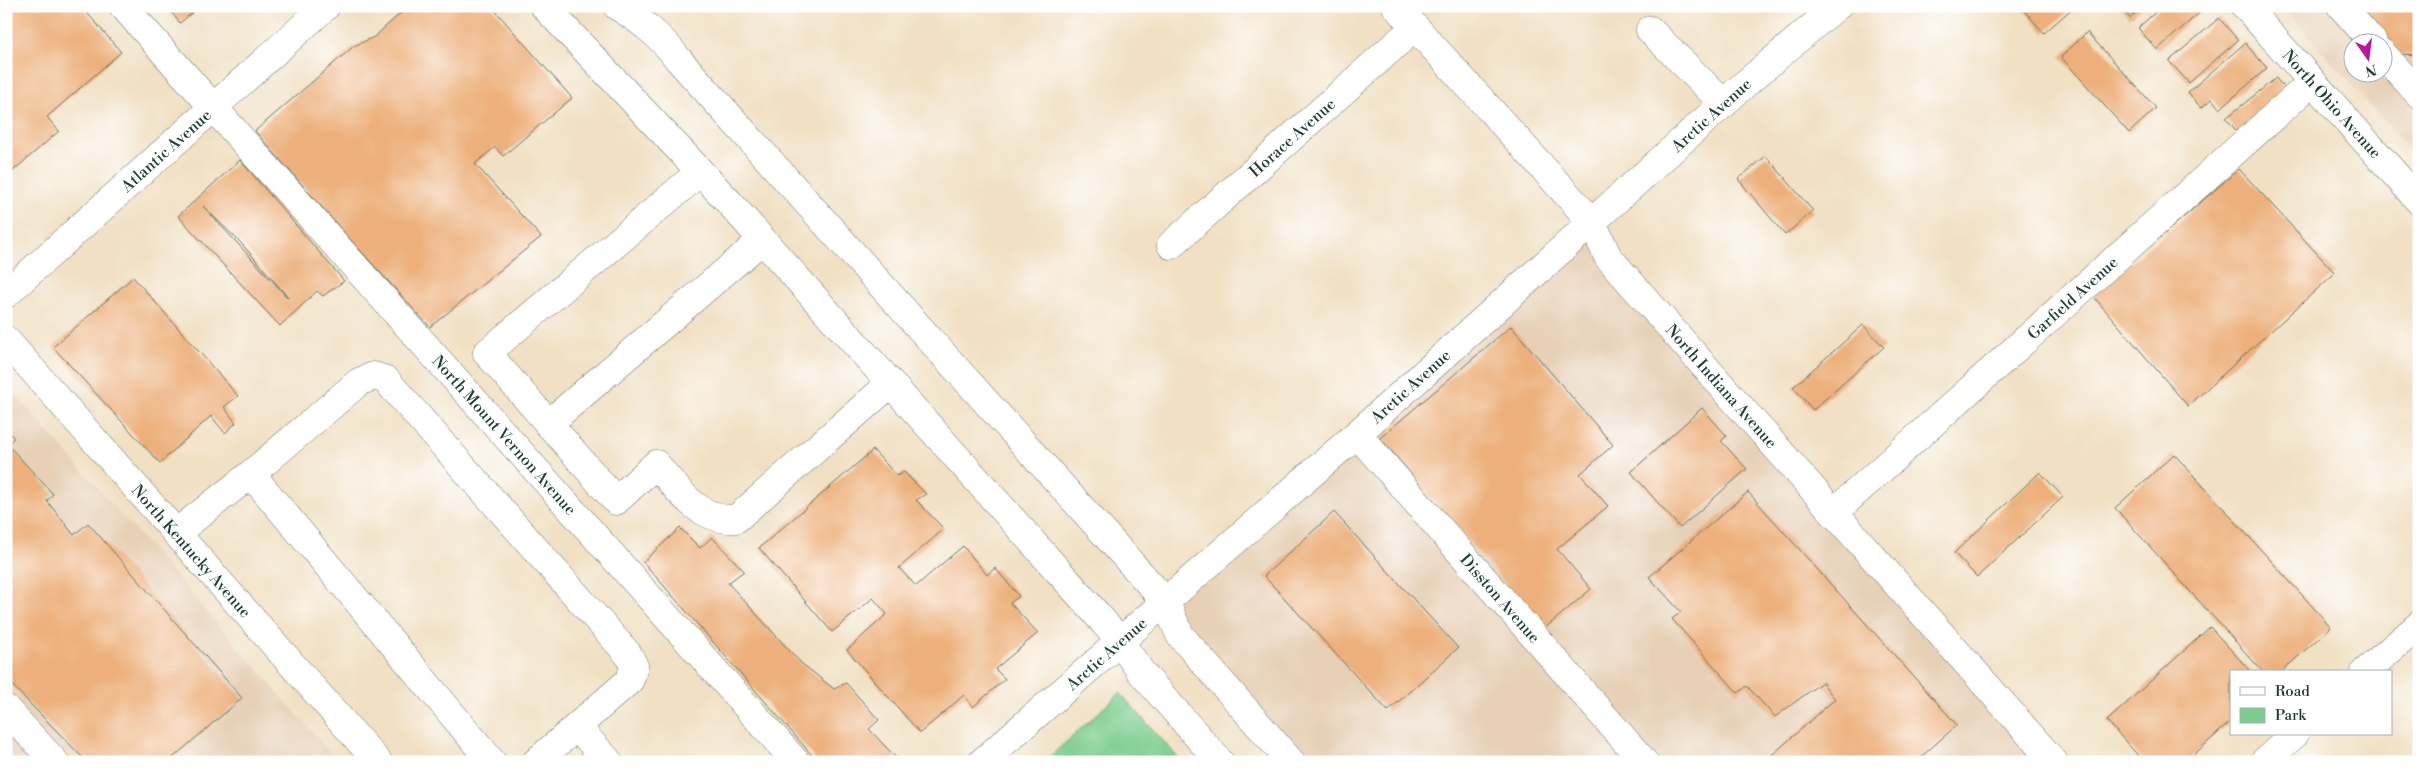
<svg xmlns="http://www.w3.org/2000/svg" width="2425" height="768" font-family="'Libre Bodoni',serif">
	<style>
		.built { fill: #e7d0b6; fill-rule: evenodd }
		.green { fill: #7ccc8d; stroke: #4e8460 }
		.building { fill: #edb07c; fill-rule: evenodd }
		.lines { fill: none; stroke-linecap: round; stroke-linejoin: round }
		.minor-casing { stroke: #687666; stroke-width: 29 }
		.major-casing { stroke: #687666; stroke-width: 29 }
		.highway-casing { stroke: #687666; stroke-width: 29 }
		.minor { stroke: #fff; stroke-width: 28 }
		.major { stroke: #fff; stroke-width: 28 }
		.highway { stroke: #fff; stroke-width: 28 }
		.labels { text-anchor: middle; stroke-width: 4; stroke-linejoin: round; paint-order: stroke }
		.street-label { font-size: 16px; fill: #1f3d34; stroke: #fff }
	</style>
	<rect width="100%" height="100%" fill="#fff"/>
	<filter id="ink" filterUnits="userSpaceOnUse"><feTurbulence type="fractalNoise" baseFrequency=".02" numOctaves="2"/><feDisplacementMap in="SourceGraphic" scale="10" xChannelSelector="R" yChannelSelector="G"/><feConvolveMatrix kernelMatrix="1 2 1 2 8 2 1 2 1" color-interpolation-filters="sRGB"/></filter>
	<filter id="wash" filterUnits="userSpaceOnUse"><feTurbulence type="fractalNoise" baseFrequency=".0096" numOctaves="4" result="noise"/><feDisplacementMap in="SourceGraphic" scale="20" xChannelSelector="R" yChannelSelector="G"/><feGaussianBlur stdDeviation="1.12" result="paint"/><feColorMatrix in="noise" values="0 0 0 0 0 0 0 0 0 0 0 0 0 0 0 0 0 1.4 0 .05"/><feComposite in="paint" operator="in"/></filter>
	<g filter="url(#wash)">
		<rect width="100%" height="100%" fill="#f1e0c3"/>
		<path class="built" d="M 2282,6 L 2419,6 L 2419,160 ZM 2352,42 L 2382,42 L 2382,72 L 2352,72 Z
			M 1592,222 L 2054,762 L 1291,762 L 1165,601 Z
			M 6,384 L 339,762 L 6,762 Z"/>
		<path class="green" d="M 1120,693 L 1182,762 L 1044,762 Z"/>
		<g id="blocks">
			<path class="building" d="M 6,6 L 81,6 L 121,52 L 47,117 L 59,131 L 6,177 Z
				M 166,6 L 200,6 L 180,23 Z
				M 409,6 L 491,6 L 572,98 L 503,156 L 495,147 L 475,164 L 541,237 L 430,327 L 348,237 L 255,131 L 354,46 L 374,37 Z
				M 2020,6 L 2075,6 L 2044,33 Z
				M 2119,6 L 2143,6 L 2130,18 Z
				M 2162,6 L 2207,6 L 2157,50 L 2138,28 Z
				M 2356,6 L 2419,6 L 2419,55 L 2397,54 Z
				M 2219,18 L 2238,40 L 2189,83 L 2169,61 Z
				M 2087,32 L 2156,108 L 2129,133 L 2061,57 Z
				M 2245,43 L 2267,68 L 2220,109 L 2212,99 L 2201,108 L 2188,92 Z
				M 2276,78 L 2293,100 L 2243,139 L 2226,118 Z
				M 1766,156 L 1813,211 L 1785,235 L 1738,179 Z
				M 240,160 L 344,281 L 323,296 L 317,291 L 280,326 L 178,216 ZM 203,206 L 241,243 L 288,297 L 288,298 Z
				M 2239,169 L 2335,273 L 2188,406 L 2093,296 Z
				M 133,277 L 238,396 L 224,407 L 236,423 L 225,433 L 211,416 L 160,463 L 53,347 Z
				M 1863,325 L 1884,347 L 1813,410 L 1793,387 Z
				M 1511,326 L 1613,445 L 1580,474 L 1608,506 L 1557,549 L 1591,589 L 1544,629 L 1380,438 Z
				M 1702,408 L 1727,436 L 1721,441 L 1747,469 L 1680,528 L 1631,472 Z
				M 6,429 L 14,438 L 7,444 L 53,494 L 47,501 L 74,535 L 88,523 L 242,698 L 168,762 L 87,762 L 6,679 Z
				M 873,450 L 897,476 L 904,472 L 926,494 L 916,500 L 944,529 L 899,568 L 916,586 L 963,546 L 987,575 L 995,568 L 1019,596 L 1010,603 L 1038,633 L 995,669 L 1005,679 L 973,707 L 964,695 L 920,733 L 847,650 L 887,614 L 873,598 L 832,632 L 759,548 Z
				M 2174,454 L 2331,627 L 2281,672 L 2263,672 L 2115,508 Z
				M 2040,472 L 2063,497 L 1977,577 L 1954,553 Z
				M 1748,492 L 1957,725 L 1922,756 L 1925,762 L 1764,762 L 1835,699 L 1822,682 L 1775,717 L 1747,686 L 1738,693 L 1672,619 L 1681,612 L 1649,577 Z
				M 1334,512 L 1458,648 L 1388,711 L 1264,576 Z
				M 680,528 L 700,548 L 712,537 L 744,571 L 728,583 L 801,663 L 834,689 L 846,683 L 879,720 L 869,729 L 900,762 L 818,762 L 643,562 Z
				M 2210,627 L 2251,672 L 2231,672 L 2231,721 L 2186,762 L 2144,762 L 2107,721 Z"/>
		</g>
	</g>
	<g filter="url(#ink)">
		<use href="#blocks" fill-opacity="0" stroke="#687666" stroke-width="1"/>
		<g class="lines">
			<defs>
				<g id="minor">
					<path id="s1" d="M 123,6 L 796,762"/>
					<path id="s2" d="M 1396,6 L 1592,222 L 1608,257 L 2054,762"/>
					<path id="s3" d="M 2245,6 L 2419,201"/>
					<path d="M 2341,6 L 2373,42"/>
					<path d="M 1650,30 L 1724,104"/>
					<path d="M 2382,53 L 2419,94"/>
					<path d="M 700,172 L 487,353 L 616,501 L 656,464 C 677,489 700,522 736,519 L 891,383"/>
					<path id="s4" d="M 1171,245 L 1414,28"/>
					<path id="s5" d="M 6,340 L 378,762"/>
					<path d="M 548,424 L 762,240"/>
					<path id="s6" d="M 1357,434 L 1644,762"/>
					<path d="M 251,474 L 492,762"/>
					<path id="s7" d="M 1833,513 L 2312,82"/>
					<path d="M 176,533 L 251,474 L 359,382 L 374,376 L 386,380 L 628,654 L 634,666 L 630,680 L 536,762"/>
					<path d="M 2365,672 L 2419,625"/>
					<path d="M 6,709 L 55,762"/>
					<path d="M 577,727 L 609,762"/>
					<path id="s8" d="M 982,762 L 1357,434 L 1745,84 L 1837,6"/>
					<path d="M 2264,762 L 2295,734"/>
				</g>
				<path id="major" d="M 544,6 L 727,200 L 1094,611 L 1119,640 L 1141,672 L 1220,762
					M 617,6 C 641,21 661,36 678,59 L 1165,601 L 1180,635 L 1291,762"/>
				<g id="highway">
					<path id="s9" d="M 6,294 L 326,6"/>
				</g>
			</defs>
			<use href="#minor" class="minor-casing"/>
			<use href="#major" class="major-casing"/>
			<use href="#highway" class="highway-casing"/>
			<use href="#minor" class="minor"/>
			<use href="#major" class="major"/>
			<use href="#highway" class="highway"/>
		</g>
	</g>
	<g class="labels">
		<g class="street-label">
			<text dy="6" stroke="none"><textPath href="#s3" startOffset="131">North Ohio Avenue</textPath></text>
			<text dy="6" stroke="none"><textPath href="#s8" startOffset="975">Arctic Avenue</textPath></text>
			<text dy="6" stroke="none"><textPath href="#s4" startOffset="162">Horace Avenue</textPath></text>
			<text dy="6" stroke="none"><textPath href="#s9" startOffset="215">Atlantic Avenue</textPath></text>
			<text dy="6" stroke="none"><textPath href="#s7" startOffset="322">Garfield Avenue</textPath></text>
			<text dy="6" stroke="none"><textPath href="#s8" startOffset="570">Arctic Avenue</textPath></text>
			<text dy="6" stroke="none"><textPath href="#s2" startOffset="502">North Indiana Avenue</textPath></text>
			<text dy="6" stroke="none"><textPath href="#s1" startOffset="574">North Mount Vernon Avenue</textPath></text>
			<text dy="6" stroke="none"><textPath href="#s5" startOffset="281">North Kentucky Avenue</textPath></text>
			<text dy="6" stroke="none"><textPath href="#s6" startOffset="218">Disston Avenue</textPath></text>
			<text dy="6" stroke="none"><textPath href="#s8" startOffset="165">Arctic Avenue</textPath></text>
		</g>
	</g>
	<rect width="2425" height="768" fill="none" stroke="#fff" stroke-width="25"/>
	<rect x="2230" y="670" width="162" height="65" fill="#ffffff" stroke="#a5b1ae"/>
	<rect x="2240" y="687" width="25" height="8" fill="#ffffff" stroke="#a5b1ae"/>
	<text x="2275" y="696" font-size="15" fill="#1f3d34">Road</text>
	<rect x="2240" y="708" width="25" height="15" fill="#7ccc8d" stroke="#a5b1ae"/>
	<text x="2275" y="720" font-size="15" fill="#1f3d34">Park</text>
	<g transform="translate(2368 58) rotate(166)"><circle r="24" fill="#ffffff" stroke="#a5b1ae"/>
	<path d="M0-4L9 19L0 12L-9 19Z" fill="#b5179e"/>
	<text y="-8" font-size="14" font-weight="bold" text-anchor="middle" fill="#1f3d34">N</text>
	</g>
</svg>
